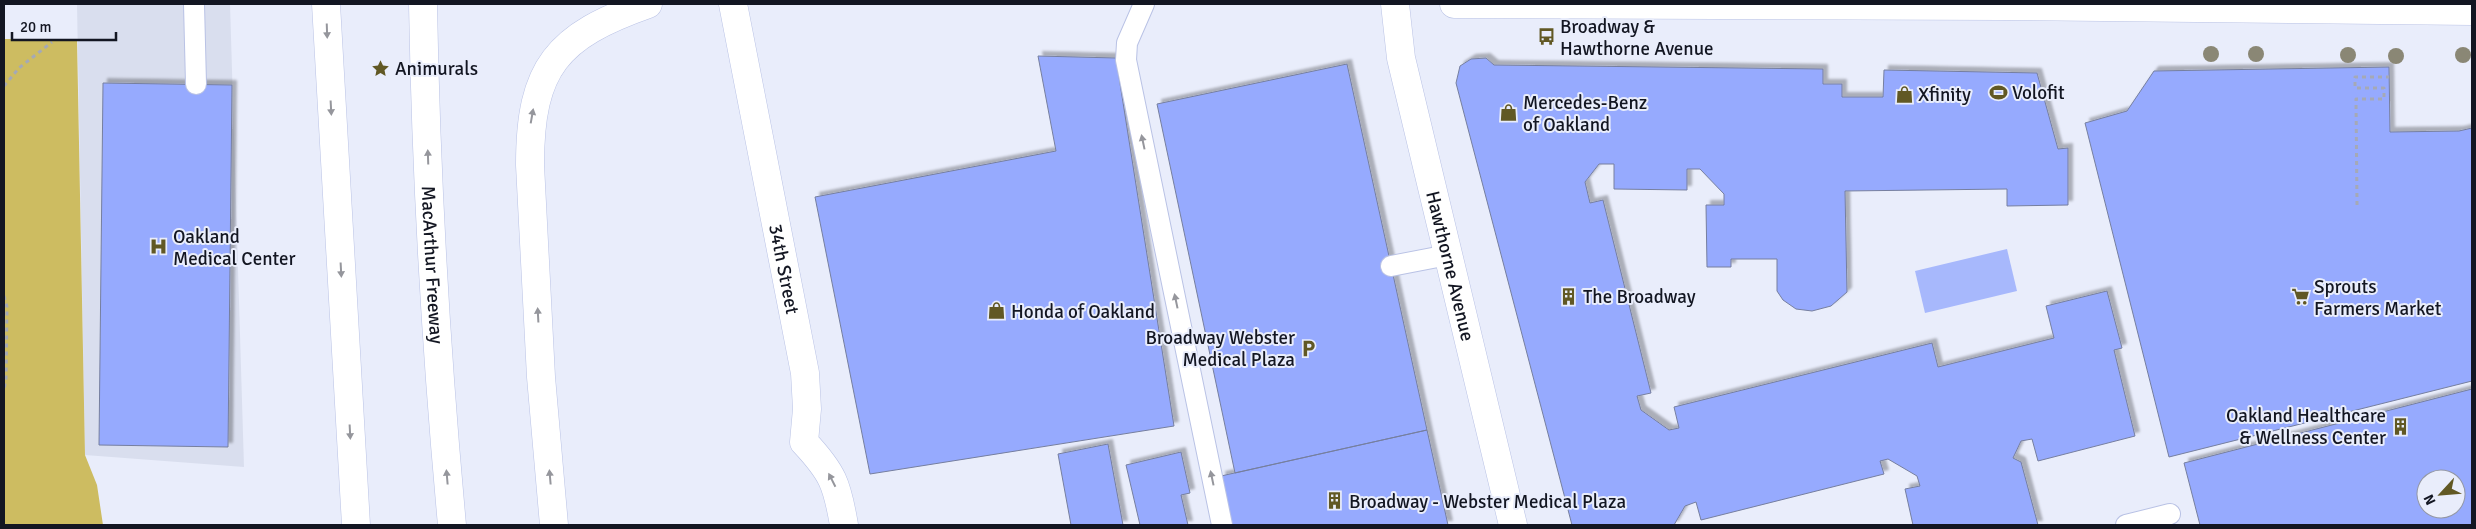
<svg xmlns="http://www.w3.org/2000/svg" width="2476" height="529" font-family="Signika,sans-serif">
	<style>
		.built { fill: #d9deee }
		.green { fill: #cdbc61 }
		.water { fill: #a7b8fc }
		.building { fill: #96aafe; stroke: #767f9f; fill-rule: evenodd; filter: url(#shadow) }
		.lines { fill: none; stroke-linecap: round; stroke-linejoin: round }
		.service-casing { stroke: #b9c2e5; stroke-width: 22 }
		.minor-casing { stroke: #b9c2e5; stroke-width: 29 }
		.primary-casing { stroke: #b9c2e5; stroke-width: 29 }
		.motorway-casing { stroke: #b9c2e5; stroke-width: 29 }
		.path { stroke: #a5a9b6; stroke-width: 3; stroke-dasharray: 4 4; stroke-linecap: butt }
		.service { stroke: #fff; stroke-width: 20 }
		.minor { stroke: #fff; stroke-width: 28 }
		.primary { stroke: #fff; stroke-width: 28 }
		.motorway { stroke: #fff; stroke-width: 28 }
		.tree { fill: #8a8775 }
		.oneway { fill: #95969c }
		.labels { text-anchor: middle; stroke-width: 4; stroke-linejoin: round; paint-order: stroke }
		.poi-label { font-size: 19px; fill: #131622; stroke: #e9edfb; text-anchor: start }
		.street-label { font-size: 19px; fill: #131622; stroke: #e9edfb }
	</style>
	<defs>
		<filter id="shadow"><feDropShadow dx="4.5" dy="-4.5" stdDeviation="1" flood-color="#0004"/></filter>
	</defs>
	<rect width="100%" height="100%" fill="#e9edfb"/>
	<path class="built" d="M 77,4 L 230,4 L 244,467 L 85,455 Z"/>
	<path class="green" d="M 4,39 L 77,39 L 85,455 L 97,485 L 103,525 L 4,525 Z"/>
	<path class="water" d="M 2007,249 L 2017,291 L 1925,313 L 1915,271 Z"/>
	<path class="building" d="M 1038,56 L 1116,58 L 1174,426 L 870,474 L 815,197 L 1056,151 Z
		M 1486,58 L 1494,65 L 1823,69 L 1823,84 L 1842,84 L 1842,97 L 1883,97 L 1884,70 L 2037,73 L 2058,149 L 2068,148 L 2068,205 L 2007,206 L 2007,189 L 1845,191 L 1847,292 L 1831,306 L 1812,311 L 1796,309 L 1783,300 L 1777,291 L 1777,259 L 1731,259 L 1731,267 L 1707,267 L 1706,205 L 1724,205 L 1724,194 L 1700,169 L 1687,169 L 1687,190 L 1614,189 L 1614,164 L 1599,164 L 1585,182 L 1590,203 L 1603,200 L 1651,393 L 1637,396 L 1641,410 L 1669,430 L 1679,428 L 1674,407 L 1932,343 L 1938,367 L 2054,338 L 2046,306 L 2107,291 L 2122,348 L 2114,350 L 2135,436 L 2038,461 L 2032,439 L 2021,441 L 2013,458 L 2021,462 L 2038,525 L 1913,525 L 1905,489 L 1920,486 L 1917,476 L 1888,459 L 1880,461 L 1884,474 L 1701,520 L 1696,502 L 1685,506 L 1674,525 L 1572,525 L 1456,83 L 1460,66 L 1471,59 Z
		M 1347,64 L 1427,430 L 1235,473 L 1157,104 Z
		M 2389,67 L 2390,132 L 2459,131 L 2472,128 L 2472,381 L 2169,457 L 2085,123 L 2127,111 L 2154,71 Z
		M 103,83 L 232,85 L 228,447 L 99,445 Z
		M 2472,389 L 2472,525 L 2200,525 L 2184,463 ZM 2426,479 L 2456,479 L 2456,509 L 2426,509 Z
		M 1427,430 L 1448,525 L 1232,525 L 1221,476 Z
		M 1108,444 L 1123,525 L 1071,525 L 1058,454 Z
		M 1181,452 L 1190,493 L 1181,495 L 1188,525 L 1140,525 L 1126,465 Z"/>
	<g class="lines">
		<defs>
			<path id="service" d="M 194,4 L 196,84
				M 1144,4 L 1127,43 L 1126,60 L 1222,525
				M 1391,266 L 1448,255
				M 2126,525 L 2170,514"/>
			<g id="minor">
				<path id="s1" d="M 733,4 L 805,373 L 807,409 L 804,442 C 833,473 837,484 844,525"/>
				<path id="s2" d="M 1395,4 L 1401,58 L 1513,525"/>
			</g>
			<path id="primary" d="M 1454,4 L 2003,6 L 2472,11"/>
			<g id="motorway">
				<path d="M 326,4 L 356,525"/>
				<path id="s3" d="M 423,4 C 426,178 436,352 452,525"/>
				<path d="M 554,525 L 541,377 L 530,165 C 530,67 557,36 648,4"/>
			</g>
		</defs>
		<use href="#service" class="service-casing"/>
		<use href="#minor" class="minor-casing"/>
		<use href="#primary" class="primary-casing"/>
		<use href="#motorway" class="motorway-casing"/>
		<path class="path" d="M 4,86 L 19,68 L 52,42
			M 2357,205 L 2356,99 L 2384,99 L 2384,88 L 2355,88 L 2355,77 L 2389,77
			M 4,296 L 7,307 L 6,379 L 4,389"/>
		<use href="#service" class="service"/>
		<use href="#minor" class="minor"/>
		<use href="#primary" class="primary"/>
		<use href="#motorway" class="motorway"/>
	</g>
	<g class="tree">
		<circle cx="2211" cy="54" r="8"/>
		<circle cx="2256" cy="54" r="8"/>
		<circle cx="2348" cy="55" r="8"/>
		<circle cx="2463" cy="55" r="8"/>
		<circle cx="2396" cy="56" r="8"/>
	</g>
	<defs><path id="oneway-solid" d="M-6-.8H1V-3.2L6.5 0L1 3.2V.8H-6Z" transform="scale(1.25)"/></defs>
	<g class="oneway">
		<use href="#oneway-solid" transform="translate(327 31) rotate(88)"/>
		<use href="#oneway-solid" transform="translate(331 108) rotate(87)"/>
		<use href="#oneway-solid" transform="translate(532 116) rotate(-80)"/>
		<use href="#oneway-solid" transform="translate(1143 142) rotate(-102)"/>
		<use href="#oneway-solid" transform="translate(428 157) rotate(-92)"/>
		<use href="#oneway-solid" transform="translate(341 270) rotate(87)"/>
		<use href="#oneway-solid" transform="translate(1176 301) rotate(-102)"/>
		<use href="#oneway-solid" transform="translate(538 315) rotate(-93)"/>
		<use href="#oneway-solid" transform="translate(350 432) rotate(87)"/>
		<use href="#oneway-solid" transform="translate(447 477) rotate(-95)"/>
		<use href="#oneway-solid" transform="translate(550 477) rotate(-95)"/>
		<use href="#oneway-solid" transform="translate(1212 478) rotate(-102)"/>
		<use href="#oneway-solid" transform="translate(832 480) rotate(-117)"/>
	</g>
	<defs>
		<symbol id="bus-bare" viewBox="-9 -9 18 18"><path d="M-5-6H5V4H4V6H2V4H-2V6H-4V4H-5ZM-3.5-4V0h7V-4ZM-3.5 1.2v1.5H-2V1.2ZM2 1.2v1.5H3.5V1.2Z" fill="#615824" stroke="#e9edfb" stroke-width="2.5" paint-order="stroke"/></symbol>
		<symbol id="sight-bare" viewBox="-9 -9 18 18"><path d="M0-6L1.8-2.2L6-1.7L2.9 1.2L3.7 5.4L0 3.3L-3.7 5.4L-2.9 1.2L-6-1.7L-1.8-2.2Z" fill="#615824" stroke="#e9edfb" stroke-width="2.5" paint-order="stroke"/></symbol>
		<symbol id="stadium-bare" viewBox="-9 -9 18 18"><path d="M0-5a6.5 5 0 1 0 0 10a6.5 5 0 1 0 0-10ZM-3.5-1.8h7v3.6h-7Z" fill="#615824" stroke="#e9edfb" stroke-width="2.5" paint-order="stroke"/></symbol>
		<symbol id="shop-bare" viewBox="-9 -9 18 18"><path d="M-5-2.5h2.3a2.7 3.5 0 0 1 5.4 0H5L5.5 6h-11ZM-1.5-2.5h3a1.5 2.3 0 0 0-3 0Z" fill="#615824" stroke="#e9edfb" stroke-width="2.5" paint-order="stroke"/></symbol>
		<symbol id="hospital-bare" viewBox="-9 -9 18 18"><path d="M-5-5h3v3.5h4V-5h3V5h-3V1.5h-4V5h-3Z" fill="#615824" stroke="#e9edfb" stroke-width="2.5" paint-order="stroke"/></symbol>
		<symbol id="building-bare" viewBox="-9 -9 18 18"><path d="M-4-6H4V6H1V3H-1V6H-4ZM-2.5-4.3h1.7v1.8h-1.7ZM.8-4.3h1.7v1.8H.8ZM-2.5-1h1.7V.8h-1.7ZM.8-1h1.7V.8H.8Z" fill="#615824" stroke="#e9edfb" stroke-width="2.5" paint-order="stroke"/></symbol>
		<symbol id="supermarket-bare" viewBox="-9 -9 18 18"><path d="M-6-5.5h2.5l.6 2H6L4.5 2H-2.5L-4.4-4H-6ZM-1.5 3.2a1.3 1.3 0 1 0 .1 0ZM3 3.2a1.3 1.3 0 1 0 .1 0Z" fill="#615824" stroke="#e9edfb" stroke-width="2.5" paint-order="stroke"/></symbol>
		<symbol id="parking-bare" viewBox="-9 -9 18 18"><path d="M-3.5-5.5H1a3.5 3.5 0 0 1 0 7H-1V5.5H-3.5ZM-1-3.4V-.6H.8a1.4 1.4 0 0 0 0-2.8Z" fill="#615824" stroke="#e9edfb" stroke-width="2.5" paint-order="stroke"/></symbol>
	</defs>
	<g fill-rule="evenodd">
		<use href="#bus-bare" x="1534" y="24" width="25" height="25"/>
		<use href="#sight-bare" x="368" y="56" width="25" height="25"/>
		<use href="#stadium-bare" x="1986" y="80" width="25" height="25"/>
		<use href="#shop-bare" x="1892" y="82" width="25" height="25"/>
		<use href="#shop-bare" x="1496" y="100" width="25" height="25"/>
		<use href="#hospital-bare" x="146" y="234" width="25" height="25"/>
		<use href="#building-bare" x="1556" y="284" width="25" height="25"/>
		<use href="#supermarket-bare" x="2288" y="284" width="25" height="25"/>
		<use href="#shop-bare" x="984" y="298" width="25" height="25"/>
		<use href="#parking-bare" x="1296" y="336" width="25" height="25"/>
		<use href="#building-bare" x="2388" y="414" width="25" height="25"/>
		<use href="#building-bare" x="1322" y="488" width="25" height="25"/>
	</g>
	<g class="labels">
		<g class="poi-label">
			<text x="1560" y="33">Broadway &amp;<tspan x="1560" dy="22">Hawthorne Avenue</tspan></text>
			<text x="395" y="75">Animurals</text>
			<text x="2012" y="99">Volofit</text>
			<text x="1918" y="101">Xfinity</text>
			<text x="1523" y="109">Mercedes-Benz<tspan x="1523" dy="22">of Oakland</tspan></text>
			<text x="173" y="243">Oakland<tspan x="173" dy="22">Medical Center</tspan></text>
			<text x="2314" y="293">Sprouts<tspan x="2314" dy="22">Farmers Market</tspan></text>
			<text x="1583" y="303">The Broadway</text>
			<text x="1011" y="318">Honda of Oakland</text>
			<text x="1295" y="344" text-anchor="end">Broadway Webster<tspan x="1295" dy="22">Medical Plaza</tspan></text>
			<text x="2386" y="422" text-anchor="end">Oakland Healthcare<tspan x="2386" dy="22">&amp; Wellness Center</tspan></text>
			<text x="1349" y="508">Broadway - Webster Medical Plaza</text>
		</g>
		<g class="street-label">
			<text dy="7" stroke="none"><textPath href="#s3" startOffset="261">MacArthur Freeway</textPath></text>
			<text dy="7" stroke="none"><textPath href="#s2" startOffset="268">Hawthorne Avenue</textPath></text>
			<text dy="7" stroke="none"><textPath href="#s1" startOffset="270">34th Street</textPath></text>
		</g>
	</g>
	<rect width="2476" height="529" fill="none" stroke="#131622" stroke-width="10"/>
	<g transform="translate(2441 494) rotate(244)"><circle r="24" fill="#e9edfb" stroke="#9397a4"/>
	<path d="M0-4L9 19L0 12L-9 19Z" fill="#615824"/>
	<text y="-8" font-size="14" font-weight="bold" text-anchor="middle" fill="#131622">N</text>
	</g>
	<path d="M12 32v8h104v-8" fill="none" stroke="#131622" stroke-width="2.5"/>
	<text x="20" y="32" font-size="15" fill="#131622" stroke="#e9edfb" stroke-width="4" paint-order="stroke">20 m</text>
</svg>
